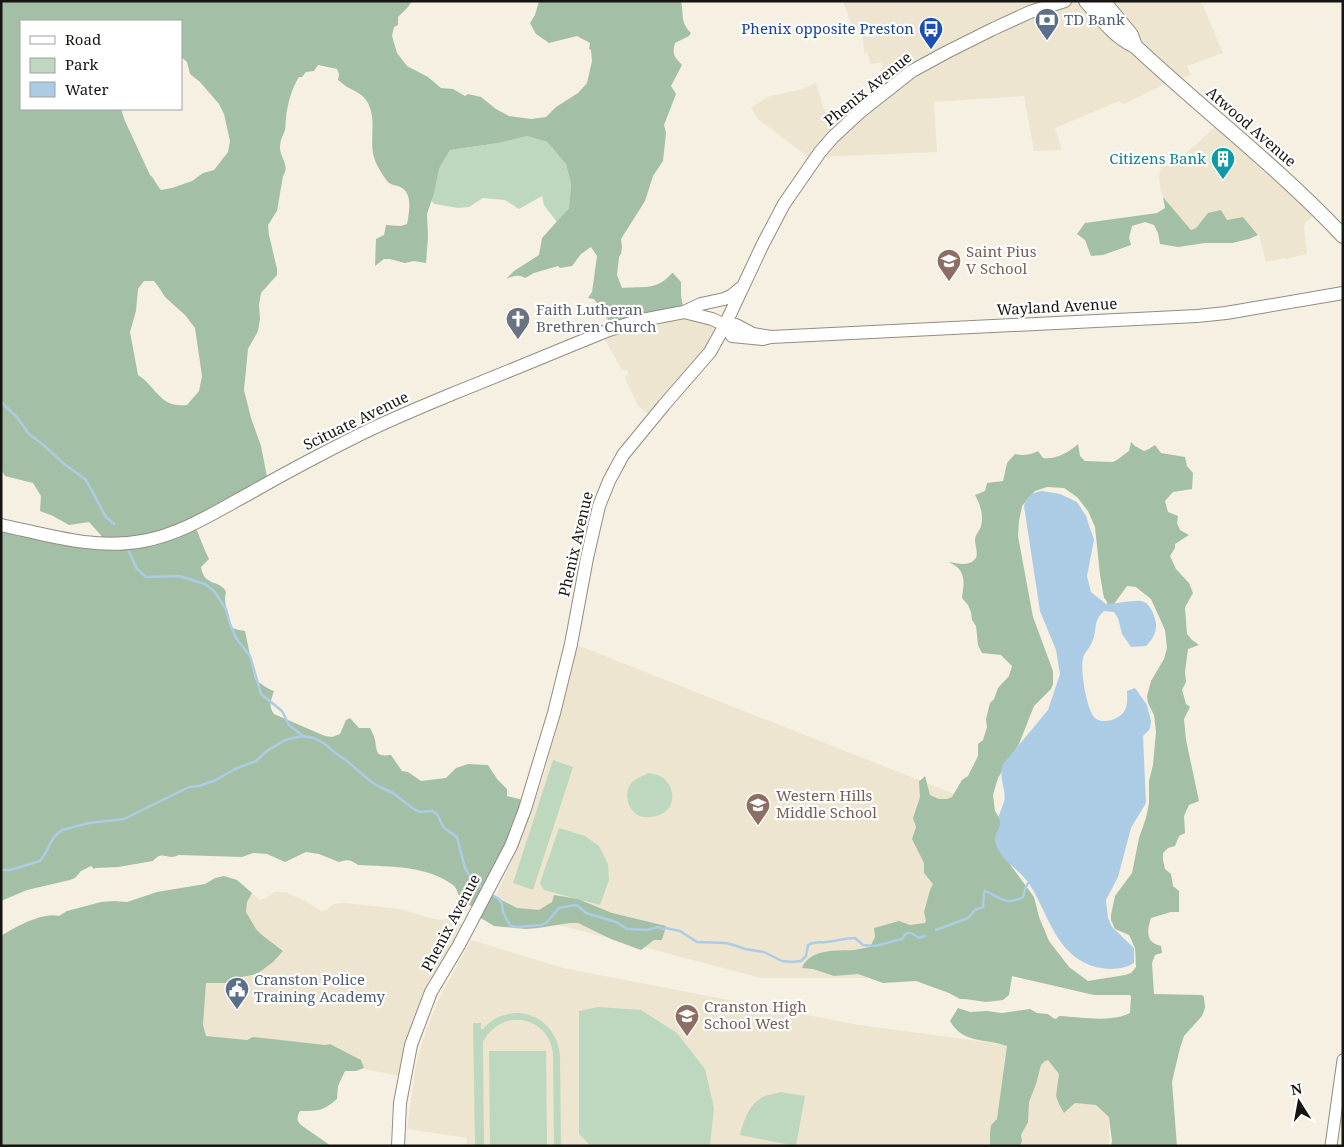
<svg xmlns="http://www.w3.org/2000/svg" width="1344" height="1147" font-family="'Noto Serif',serif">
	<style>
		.built { fill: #ede5d0 }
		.green { fill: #bdd8bf }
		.forest { fill: #a3c0a6; fill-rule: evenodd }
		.water { fill: #accce5 }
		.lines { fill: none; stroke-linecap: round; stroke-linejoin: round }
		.stream { stroke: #accce5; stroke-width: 2.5 }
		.tertiary-casing { stroke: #918d80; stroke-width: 13 }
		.secondary-casing { stroke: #918d80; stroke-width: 14 }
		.primary-casing { stroke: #918d80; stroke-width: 16 }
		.tertiary { stroke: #fff; stroke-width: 11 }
		.secondary { stroke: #fff; stroke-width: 12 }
		.primary { stroke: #fff; stroke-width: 14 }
		.labels { text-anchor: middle; stroke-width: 4.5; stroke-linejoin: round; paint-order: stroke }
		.service-label { font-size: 15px; fill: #4e5e75; stroke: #fff; text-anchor: start }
		.transit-label { font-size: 15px; fill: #164399; stroke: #fff; text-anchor: end }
		.street-label { font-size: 15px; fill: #171511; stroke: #fff }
		.culture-label { font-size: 15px; fill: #0d838f; stroke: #fff; text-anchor: end }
		.education-label { font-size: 15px; fill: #785e54; stroke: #fff; text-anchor: start }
		.worship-label { font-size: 15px; fill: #5b616d; stroke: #fff; text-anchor: start }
	</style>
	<rect width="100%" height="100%" fill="#f5f0e2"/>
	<path class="built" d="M 843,1 L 1201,1 L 1223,53 L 1187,66 L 1191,74 L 1189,76 L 1173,80 L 1124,104 L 1119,101 L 1055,128 L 1062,150 L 1034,151 L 1024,96 L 978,99 L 934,102 L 937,152 L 822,157 L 816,163 L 758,119 L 751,108 L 767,97 L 802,89 L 816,83 L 823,106 L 835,134 L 891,85 L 881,72 L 880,69 L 883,67 L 881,63 L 871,64 L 867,53 L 864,52 L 863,39 L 859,28 L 851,24 Z
		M 1219,121 L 1318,211 L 1305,223 L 1304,228 L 1307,254 L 1289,258 L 1287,260 L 1285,258 L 1266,262 L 1259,235 L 1243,217 L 1227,220 L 1208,213 L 1196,228 L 1191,230 L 1163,197 L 1160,188 L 1159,176 L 1161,167 L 1174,164 L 1209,133 Z
		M 684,313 L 726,324 L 654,418 L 638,406 L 625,378 L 628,374 L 628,370 L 622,370 L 602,335 Z
		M 577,645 L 992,809 L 978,902 L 889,978 L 761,978 L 491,907 L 520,842 L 543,778 L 569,682 Z
		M 274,892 L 284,892 L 304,900 L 321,911 L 326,910 L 334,904 L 343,903 L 401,909 L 433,919 L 442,920 L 449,918 L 468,927 L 441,976 L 404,1077 L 364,1069 L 361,1060 L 330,1044 L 325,1045 L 206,1037 L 203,1025 L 206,983 L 229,983 L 231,979 L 257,974 L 283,950 L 262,935 L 256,929 L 246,912 L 247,902 L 252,893 L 260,900 L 266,898 Z
		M 471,940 L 563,968 L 859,1025 L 1008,1045 L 1110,1054 L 1109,1146 L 466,1146 L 467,1138 L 407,1129 L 416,1065 L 426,1030 L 441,995 Z"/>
	<path class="green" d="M 527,136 L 547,142 L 566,164 L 571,184 L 569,208 L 557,222 L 544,205 L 542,196 L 519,209 L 505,200 L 483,198 L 469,207 L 458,208 L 435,204 L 431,201 L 439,169 L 450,150 L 499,143 Z
		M 553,760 L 573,767 L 533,890 L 513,883 Z
		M 648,773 C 654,774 659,775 663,778 C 672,784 676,800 668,809 C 661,817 645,820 636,814 C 626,806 623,788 635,780 C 639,777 644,776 648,773 Z
		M 559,828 L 585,836 L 599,846 L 608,864 L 609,880 L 600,905 L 544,890 L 540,883 Z
		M 598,1007 L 641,1010 L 677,1033 L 705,1069 L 714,1108 L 710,1145 L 591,1146 L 579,1134 L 579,1011 Z
		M 519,1013 C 543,1015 558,1033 560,1056 L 561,1146 L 554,1146 L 553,1053 C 548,1015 501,1007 483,1042 L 484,1146 L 475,1146 L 473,1023 L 481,1023 L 481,1029 L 483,1029 C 492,1018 504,1013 519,1013 Z
		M 489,1051 L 546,1051 L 547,1146 L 490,1146 Z
		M 780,1092 L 805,1096 L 796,1146 L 740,1135 C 744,1120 749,1104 763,1097 C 768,1094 775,1094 780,1092 Z"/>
	<path class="forest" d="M 1,1 L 412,1 L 408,7 L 398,17 L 398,25 L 394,27 L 392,36 L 397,53 L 407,66 L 428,77 L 441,88 L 453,89 L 465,96 L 468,94 L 481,97 L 496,109 L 509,116 L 531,119 L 546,117 L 556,107 L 578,93 L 587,83 L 592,61 L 591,50 L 589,49 L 590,43 L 577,36 L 549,43 L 536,34 L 530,23 L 535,15 L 539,1 L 681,1 C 684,15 680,22 691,33 L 689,36 L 675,43 C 672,55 674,56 682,65 L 671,86 L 676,94 L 664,125 L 666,133 L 663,161 L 653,176 L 645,201 L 621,239 L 622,247 L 621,254 L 619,257 L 617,275 L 622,288 C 642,286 657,291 672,273 L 673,273 L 681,282 L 681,295 L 684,313 L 612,331 L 608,320 L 594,299 L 588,298 L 592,292 L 597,256 L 591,247 L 581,254 L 572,266 L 560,268 L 558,266 L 534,273 L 525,278 C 519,274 512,276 506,279 L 514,271 L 539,255 L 542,238 L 569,208 L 571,184 L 566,164 L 547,142 L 527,136 L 499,143 L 450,150 L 439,169 L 434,193 L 427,214 L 428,237 L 426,263 L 414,261 L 405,263 L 390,259 L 384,259 L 375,266 L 376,239 L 384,235 L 386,225 L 401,226 L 407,224 C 409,213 413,195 402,188 C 398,185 392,186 388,182 C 386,180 377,166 376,163 C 367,144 378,123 368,103 C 363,94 355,91 347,87 C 344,85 341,82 338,80 L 339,74 L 337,69 L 318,65 L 314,71 L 306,72 L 302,77 L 299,77 C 292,87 287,106 286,118 C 285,122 286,126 285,130 C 282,138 280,140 280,149 C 281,159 290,166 283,176 L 277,211 L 268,225 L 269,235 L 277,269 L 277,275 L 261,293 L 259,305 L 260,319 L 258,331 L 248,349 L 244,390 L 251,418 L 261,446 L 268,482 L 194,524 C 200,536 203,548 209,559 L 201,567 C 204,586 218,580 225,590 C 227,594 225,594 225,598 C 225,603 229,625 233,628 C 237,630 241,630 245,631 L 255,679 C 258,682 271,691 274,691 C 271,700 268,706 274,714 L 325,736 L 332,737 L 340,734 L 346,720 L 350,718 L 359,728 L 370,728 C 372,732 374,736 375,740 C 377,753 376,757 391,755 L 402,771 L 408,772 L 421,781 L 446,778 L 456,768 L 468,764 L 488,765 L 497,779 L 507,789 L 507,796 L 527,801 L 488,893 L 517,908 L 539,910 L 552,902 L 554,895 L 578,899 L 612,913 L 666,926 L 662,940 L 654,940 L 641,950 L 611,939 L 578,923 L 570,923 L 538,928 L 526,929 L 494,926 L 476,915 L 477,909 C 472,906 464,903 461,899 C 457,894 458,889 453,885 C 426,865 391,867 358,865 C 351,860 348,859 339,862 L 319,854 L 306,852 L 285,862 L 267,854 L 253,853 L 242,857 L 179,855 C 176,856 174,857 171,857 C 162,856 161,853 153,861 L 118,867 L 96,868 L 94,869 L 91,866 L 81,871 L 75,878 L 70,880 L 27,890 L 1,901 L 1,524 L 107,542 L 89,522 L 69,525 L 53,516 L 40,511 L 41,496 L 33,483 L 5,476 L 1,469 ZM 21,21 L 181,21 L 181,57 L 187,62 L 190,74 L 200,82 L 219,104 L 224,114 L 230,141 L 228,152 L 214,170 L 203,173 L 192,181 L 172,188 L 161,190 C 156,185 155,179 150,175 L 125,121 L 121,109 L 21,109 ZM 144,281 L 154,281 L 160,289 L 165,297 L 185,315 L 195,328 L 202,376 L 199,391 L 187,405 C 159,408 157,387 138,375 L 130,332 L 136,311 L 138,289 Z
		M 1163,197 L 1191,230 L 1196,228 L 1208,213 L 1221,210 L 1227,220 L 1243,217 L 1258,235 L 1249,239 L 1232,243 L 1205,243 L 1178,247 L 1160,244 L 1158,233 L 1154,225 L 1145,222 L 1132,226 L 1129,238 L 1131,245 L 1103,255 L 1091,256 L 1085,240 L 1077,234 L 1085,223 L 1157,213 L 1165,208 Z
		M 1131,442 L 1135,446 L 1144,451 L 1149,449 L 1155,445 L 1161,453 L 1185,457 L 1187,466 L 1193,473 L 1192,489 L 1173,492 L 1165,501 L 1168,512 L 1178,516 L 1177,523 L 1180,530 L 1189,535 L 1175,544 L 1175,548 L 1170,556 L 1176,569 L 1189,583 L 1193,593 L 1185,607 L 1187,634 L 1192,640 L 1199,645 L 1188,649 L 1185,672 L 1186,682 L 1182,690 L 1186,704 L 1190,707 L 1184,719 L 1186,740 L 1199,801 L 1189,805 L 1184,816 L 1185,833 L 1179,836 L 1175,846 L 1168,848 L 1163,853 L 1163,860 L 1165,869 L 1171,874 L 1173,886 L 1179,891 L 1179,912 L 1171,912 L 1151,918 C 1147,931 1145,942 1161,946 L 1162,953 L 1155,955 L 1152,963 L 1154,994 L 1202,995 L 1204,997 L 1205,1008 L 1202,1016 L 1184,1036 L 1180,1048 L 1172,1082 L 1177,1146 L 1111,1146 L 1112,1141 L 1109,1117 L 1096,1105 L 1075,1103 L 1064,1113 L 1059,1104 L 1056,1096 L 1059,1074 L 1048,1060 L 1045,1061 L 1041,1065 L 1036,1084 L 1029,1102 L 1028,1122 L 1021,1135 L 1022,1141 L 1020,1146 L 990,1146 L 990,1134 L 991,1125 L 997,1119 L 1007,1046 C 985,1038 963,1044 950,1021 L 958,1008 L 970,1012 L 987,1011 L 1002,1013 L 1030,1009 L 1037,1013 L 1048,1014 L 1053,1018 L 1056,1019 L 1059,1016 C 1080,1017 1111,1023 1130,1013 L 1131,997 L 1130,995 L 1094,995 L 1012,976 L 1009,995 L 1003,1000 L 986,1002 L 965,999 L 960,999 L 949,993 L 916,981 L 883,983 L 858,974 L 834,976 L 813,969 L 802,968 C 810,948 837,951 854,950 C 859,949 865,948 870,947 L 875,937 L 874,928 L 899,921 L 910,925 L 925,923 L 926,921 L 924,912 L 930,890 L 933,884 L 924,873 L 924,863 L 912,839 L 916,827 L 913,818 L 920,797 L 919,781 L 921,780 L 925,776 L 930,795 L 939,799 L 947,799 L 952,797 L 962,780 L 968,776 L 978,756 L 978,744 L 983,740 L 987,727 L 986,719 L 990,703 L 994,699 L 998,688 L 1009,676 L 1012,666 L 1001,655 L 982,653 L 978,645 L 976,626 L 972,620 L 971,612 L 968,605 L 962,598 C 963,589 966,577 959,569 C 957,566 952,564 949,562 C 957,563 969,567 975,559 C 979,555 975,546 975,540 C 975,534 980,531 981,526 C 984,515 980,504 975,495 L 985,491 L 987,483 L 1003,481 L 1007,463 L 1015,454 C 1022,456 1031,455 1038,451 L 1043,458 C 1056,460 1069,452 1078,444 L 1080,456 L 1085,461 L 1113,462 C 1118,460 1123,455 1129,451 ZM 1047,487 L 1064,488 L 1077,497 L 1088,511 L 1095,527 L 1100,575 L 1104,598 L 1106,600 L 1108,605 L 1114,604 L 1127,586 L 1136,587 L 1151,599 L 1165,630 L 1167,648 L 1164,659 L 1151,681 L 1147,696 L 1148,703 L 1154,715 L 1156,732 L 1153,765 L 1149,781 L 1149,803 L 1146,818 L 1139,838 L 1132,873 L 1115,896 L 1111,915 L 1111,920 L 1115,929 L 1129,935 L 1135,948 L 1136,967 L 1131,973 L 1125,975 L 1088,981 L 1069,967 L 1049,941 L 1039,917 L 1034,897 L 1009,863 L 1008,857 L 1011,837 L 995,811 L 993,795 L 998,778 L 1019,744 L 1034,706 L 1051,689 L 1053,684 L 1053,671 L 1033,617 L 1018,536 L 1019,521 L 1022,506 L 1035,491 Z
		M 224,876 L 237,880 L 252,893 L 247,902 L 246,912 L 256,929 L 262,935 L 283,951 L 273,962 L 257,974 L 231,979 L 229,983 L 206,983 L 203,1025 L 206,1036 L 247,1040 L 253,1037 L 325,1045 L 330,1044 L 361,1060 L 364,1068 L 356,1071 L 345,1071 L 338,1086 L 337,1099 C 323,1111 319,1111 300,1111 C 297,1117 296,1120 301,1125 L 331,1146 L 1,1146 L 1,936 C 16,927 42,912 59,916 L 67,911 L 101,902 L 114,901 L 127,902 L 157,892 L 205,884 L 215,878 Z"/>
	<path class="water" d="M 1042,491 L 1060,494 L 1077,502 L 1086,516 L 1094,540 L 1087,576 L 1091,592 L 1106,604 C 1115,604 1134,600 1141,601 C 1147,602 1149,606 1152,611 C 1159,625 1157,635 1146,646 L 1131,647 L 1122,634 L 1118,618 L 1114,612 L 1104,611 C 1092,622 1098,629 1092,642 C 1090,648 1084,652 1083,659 C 1080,670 1087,711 1095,718 C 1103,725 1121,719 1125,710 C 1128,705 1127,697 1127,691 L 1135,688 L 1147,705 L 1151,721 L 1150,729 L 1143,736 L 1146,803 L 1131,828 L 1118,877 L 1106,900 L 1108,918 L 1112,927 L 1134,948 L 1134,963 C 1124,969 1113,970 1101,968 C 1056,960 1049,913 1028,882 C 1017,867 999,860 995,841 C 994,834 999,831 1000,824 C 1000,821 999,818 999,816 C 1000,811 1003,806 1004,802 C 1007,789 998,779 1003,764 L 1048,710 L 1060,674 L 1056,650 L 1040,611 L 1024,506 C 1027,496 1031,493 1042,491 Z"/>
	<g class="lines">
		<path class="stream" d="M 1,402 L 16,416 L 29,434 L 46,447 L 63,463 L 86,480 L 106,517 L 114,524
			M 128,550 L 137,569 L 146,577 L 179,576 L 205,584 L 214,591 L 226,609 L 230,624 L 236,638 L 250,656 L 261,694 L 282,711 L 289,725 L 302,735
			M 1,870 L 10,870 L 40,861 L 43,857 L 54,837 L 62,830 L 89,823 L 124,819 L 189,787 L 199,786 L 216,780 L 235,769 L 256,761 L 267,751 L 285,740 L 302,736 L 314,738 L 325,744 L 334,752 L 347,761 L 369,780 L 378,786 L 393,793 L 415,810 L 420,812 L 432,811 L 437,814 L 444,828 L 457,837 L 465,868 L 473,881 L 483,888
			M 494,896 L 499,899 L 502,904 L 503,912 L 508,922 L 511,926 L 517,927 L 542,925 L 547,922 L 559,908 L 575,905 L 578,906 L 586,913 L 616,922 L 627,929 L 647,930 L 658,927 L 663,929 L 665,928 L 680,931 L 697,942 L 726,943 L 737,946 L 745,949 L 764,952 L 782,961 L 792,962 L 801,961 L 806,956 L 808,945 C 815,941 819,943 827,942 C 837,941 845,938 855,938 L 863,945 L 875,946 L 902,939 C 907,929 912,933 919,938 L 925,936
			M 936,930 L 968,918 L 975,910 L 983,907 L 984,893 L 985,891 C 999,896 1006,907 1023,897 L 1025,889 L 1028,883"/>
		<defs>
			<path id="tertiary" d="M 1331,1146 L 1343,1060"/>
			<path id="secondary" d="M 684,312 L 701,304 L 724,299 L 731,296 L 741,288
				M 725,325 L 732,336 L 763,339 L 771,337 L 1197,316 L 1226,313 L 1343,293
				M 1,525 C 48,535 95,550 143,541 C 182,534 217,511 252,492 C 287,472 323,453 359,435 C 389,420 421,407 452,394 C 505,373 557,351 609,330 L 637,321 L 684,312 L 712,319 L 725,325 L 736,325 L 753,334 L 771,337
				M 398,1146 L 400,1103 L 411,1045 L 431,992 L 459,945 L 511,846 L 525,809 L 554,713 L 571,644 L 587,558 L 599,506 L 609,481 L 623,455 L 664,405 L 710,352 L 725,325 L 762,246 L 784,204 L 820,152 L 833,137 L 860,112 L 912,71 L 947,52 L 993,29 L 1030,12 L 1065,1"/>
			<path id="primary" d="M 1086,1 C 1101,18 1115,37 1135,46 C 1203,110 1278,167 1343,236
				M 1103,1 L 1131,35 L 1135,46"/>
		</defs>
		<use href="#tertiary" class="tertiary-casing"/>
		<use href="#secondary" class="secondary-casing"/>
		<use href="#primary" class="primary-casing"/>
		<use href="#tertiary" class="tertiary"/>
		<use href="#secondary" class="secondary"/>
		<use href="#primary" class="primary"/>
	</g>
	<defs>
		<symbol id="bank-pin" viewBox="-11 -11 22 30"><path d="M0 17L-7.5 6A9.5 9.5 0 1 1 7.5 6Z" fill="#5c6f8a" stroke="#fff"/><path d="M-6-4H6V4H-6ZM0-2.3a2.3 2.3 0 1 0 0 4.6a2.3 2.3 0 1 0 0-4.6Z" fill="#fff"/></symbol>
		<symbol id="bus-pin" viewBox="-11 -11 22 30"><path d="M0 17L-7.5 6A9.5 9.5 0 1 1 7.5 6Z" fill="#1a4fb4" stroke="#fff"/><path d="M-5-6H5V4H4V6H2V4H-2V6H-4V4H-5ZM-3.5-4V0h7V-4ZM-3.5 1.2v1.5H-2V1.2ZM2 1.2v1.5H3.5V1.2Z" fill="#fff"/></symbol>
		<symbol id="building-pin" viewBox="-11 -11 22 30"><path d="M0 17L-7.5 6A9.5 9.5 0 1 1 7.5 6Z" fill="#0f9aa8" stroke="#fff"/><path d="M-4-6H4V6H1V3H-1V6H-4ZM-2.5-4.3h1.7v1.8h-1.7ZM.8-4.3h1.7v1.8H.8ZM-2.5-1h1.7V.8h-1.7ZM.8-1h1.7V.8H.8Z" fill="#fff"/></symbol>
		<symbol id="school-pin" viewBox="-11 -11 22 30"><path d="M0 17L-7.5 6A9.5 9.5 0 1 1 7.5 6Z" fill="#8d6e63" stroke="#fff"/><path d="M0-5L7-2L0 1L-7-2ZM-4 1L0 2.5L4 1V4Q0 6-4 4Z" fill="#fff"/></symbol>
		<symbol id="church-pin" viewBox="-11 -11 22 30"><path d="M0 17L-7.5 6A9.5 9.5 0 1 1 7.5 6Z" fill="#6b7280" stroke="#fff"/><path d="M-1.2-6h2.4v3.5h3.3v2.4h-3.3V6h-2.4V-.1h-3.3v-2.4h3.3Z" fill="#fff"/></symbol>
		<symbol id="civic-pin" viewBox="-11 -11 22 30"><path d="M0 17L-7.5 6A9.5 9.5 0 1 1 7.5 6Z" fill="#5c6f8a" stroke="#fff"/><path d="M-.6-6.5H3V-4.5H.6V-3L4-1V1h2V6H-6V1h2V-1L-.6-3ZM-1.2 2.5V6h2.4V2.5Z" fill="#fff"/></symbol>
	</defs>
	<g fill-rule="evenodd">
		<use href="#bank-pin" x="1033" y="6" width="28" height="38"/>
		<use href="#bus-pin" x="917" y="15" width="28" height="38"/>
		<use href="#building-pin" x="1209" y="145" width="28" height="38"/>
		<use href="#school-pin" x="935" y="247" width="28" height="38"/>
		<use href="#church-pin" x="504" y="305" width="28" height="38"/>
		<use href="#school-pin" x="744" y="791" width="28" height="38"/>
		<use href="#civic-pin" x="223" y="975" width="28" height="38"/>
		<use href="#school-pin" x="673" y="1002" width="28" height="38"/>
	</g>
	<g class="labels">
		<g class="service-label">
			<text x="1064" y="25">TD Bank</text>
			<text x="254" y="985">Cranston Police<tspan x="254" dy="17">Training Academy</tspan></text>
		</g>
		<g class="transit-label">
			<text x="914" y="34">Phenix opposite Preston</text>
		</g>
		<g class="street-label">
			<text transform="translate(868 89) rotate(-39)" y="5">Phenix Avenue</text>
			<text transform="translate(1251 127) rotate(41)" y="5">Atwood Avenue</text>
			<text transform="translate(1057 307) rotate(-3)" y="5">Wayland Avenue</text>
			<text transform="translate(356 421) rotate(-26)" y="5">Scituate Avenue</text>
			<text transform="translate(576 544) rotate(-77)" y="5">Phenix Avenue</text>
			<text transform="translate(451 923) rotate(-62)" y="5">Phenix Avenue</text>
		</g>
		<g class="culture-label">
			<text x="1206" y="164">Citizens Bank</text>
		</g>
		<g class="education-label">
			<text x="966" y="257">Saint Pius<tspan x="966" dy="17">V School</tspan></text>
			<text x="776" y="801">Western Hills<tspan x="776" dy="17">Middle School</tspan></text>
			<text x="704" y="1012">Cranston High<tspan x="704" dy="17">School West</tspan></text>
		</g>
		<g class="worship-label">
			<text x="536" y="315">Faith Lutheran<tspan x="536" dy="17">Brethren Church</tspan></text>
		</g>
	</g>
	<rect width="1344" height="1147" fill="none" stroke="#171511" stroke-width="5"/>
	<rect x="20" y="20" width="162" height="90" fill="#ffffff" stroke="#a2a1a0"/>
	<rect x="30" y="36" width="25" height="8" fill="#ffffff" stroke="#a2a1a0"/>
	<text x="65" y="45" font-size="15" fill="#171511">Road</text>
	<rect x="30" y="58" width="25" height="15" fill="#bdd8bf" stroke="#a2a1a0"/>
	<text x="65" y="70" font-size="15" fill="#171511">Park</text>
	<rect x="30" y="82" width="25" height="15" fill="#accce5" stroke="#a2a1a0"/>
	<text x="65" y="95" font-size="15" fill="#171511">Water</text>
	<g transform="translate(1299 1102) rotate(349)" stroke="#ffffff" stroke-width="4" paint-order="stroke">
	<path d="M0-4L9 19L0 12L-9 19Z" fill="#171511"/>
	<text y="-8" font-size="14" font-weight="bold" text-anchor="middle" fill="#171511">N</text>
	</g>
</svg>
